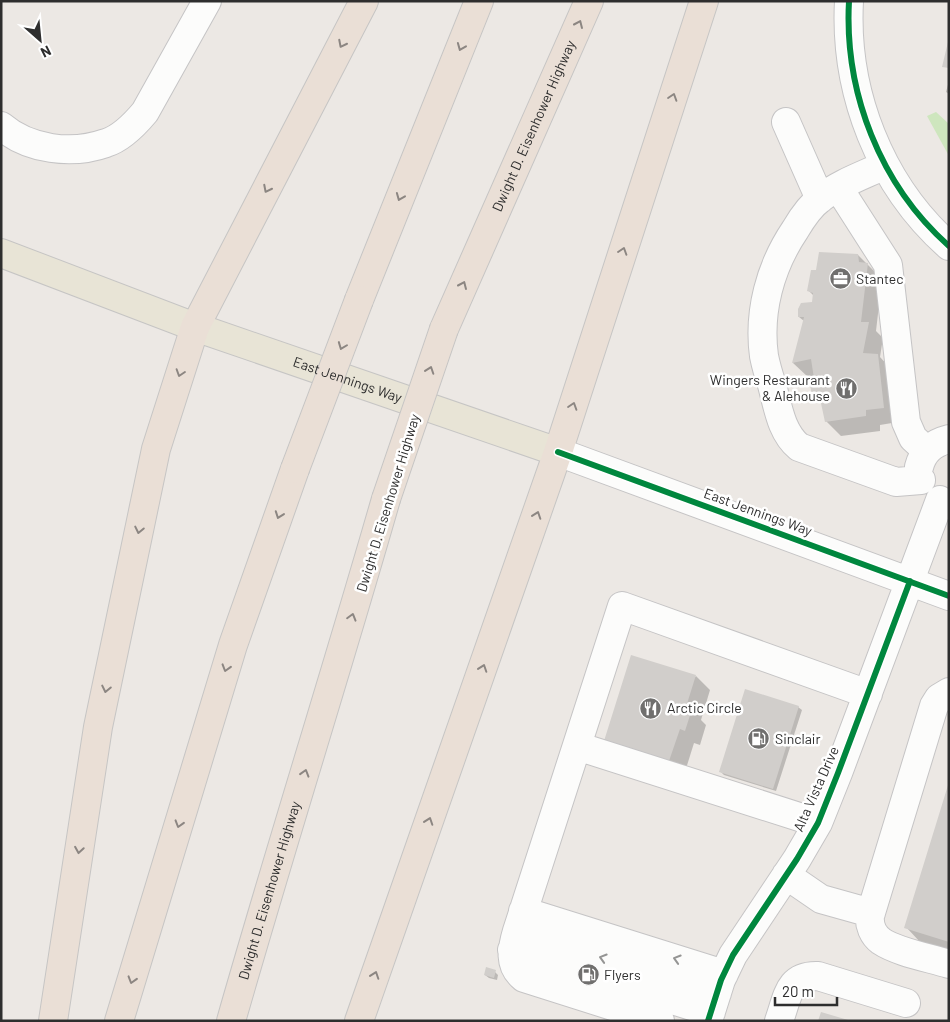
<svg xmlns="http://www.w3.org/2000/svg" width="950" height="1022" font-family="Barlow,sans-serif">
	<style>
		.green { fill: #cee6be }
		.shadow { fill: #0003 }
		.building { fill: #d1cecb }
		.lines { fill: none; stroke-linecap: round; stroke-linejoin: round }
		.minor-casing { stroke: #c5c4c5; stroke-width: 30 }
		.major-casing { stroke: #c6c5c4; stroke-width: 30 }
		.highway-casing { stroke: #c6c5c4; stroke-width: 30 }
		.minor { stroke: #fcfcfb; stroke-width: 28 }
		.major { stroke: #e8e4d6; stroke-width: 28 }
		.highway { stroke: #eadfd6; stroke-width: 28 }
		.highway-bridge-casing { stroke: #c6c5c4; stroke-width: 30; stroke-linecap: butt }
		.highway-bridge { stroke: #eadfd6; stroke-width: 28 }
		.cycleway-casing { stroke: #fff; stroke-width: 9 }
		.cycleway { stroke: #00873e; stroke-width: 6 }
		.oneway { stroke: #8c8682 }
		.oneway2 { stroke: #959594 }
		.labels { text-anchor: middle; stroke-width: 5; stroke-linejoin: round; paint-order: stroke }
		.street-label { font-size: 14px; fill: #2e2e2e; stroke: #fff }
		.poi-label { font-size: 14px; fill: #2e2e2e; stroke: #fff; text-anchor: start }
	</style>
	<rect width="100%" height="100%" fill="#ece8e4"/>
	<path class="green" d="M 936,112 L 949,124 L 949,156 L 927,116 Z"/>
	<path class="shadow" d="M 949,81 L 949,94 L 946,92 Z
		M 858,255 L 882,279 L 876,331 L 883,338 L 880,357 L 892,370 L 898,422 L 880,425 L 880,431 L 841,436 L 826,421 L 823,404 L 813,395 L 816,386 L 815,376 L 808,377 L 793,363 L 804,321 L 799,317 L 813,303 L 814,296 L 808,290 L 817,271 Z
		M 696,676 L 710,690 L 701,720 L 706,725 L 700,745 L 694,743 L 684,775 L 620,755 Z
		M 798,707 L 802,710 L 776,791 L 724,775 L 721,772 Z
		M 949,784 L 949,951 L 920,942 L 906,927 Z
		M 495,972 L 498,975 L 497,980 L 489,978 L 485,975 Z"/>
	<path class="building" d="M 948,42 L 949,42 L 949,68 L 942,67 Z
		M 819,252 L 858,254 L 859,262 L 868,263 L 861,322 L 869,322 L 863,353 L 878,354 L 884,408 L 866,410 L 866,416 L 825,422 L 819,394 L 812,395 L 810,385 L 815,385 L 811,359 L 792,363 L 804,317 L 798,317 L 798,309 L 801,303 L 812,302 L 813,293 L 807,291 L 811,270 L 816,270 Z
		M 631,655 L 696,675 L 686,707 L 692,709 L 685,731 L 680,729 L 669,761 L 604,741 Z
		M 745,689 L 799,706 L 773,789 L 719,772 Z
		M 949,782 L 949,942 L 904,928 Z
		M 486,967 L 496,970 L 494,978 L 484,975 Z
		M 821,1012 L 848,1020 L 848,1021 L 818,1021 Z"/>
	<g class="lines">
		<defs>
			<path id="minor" d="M 849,1 C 844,92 880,185 949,246
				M 786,122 L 820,199
				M 1,126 C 29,150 72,155 106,143 C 122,138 135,124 145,112 L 207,1
				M 885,165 C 864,175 840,183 821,198 C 810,206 802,218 795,230 C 770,267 758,312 764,356 C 766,366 769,376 772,385 C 778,407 781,432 799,447 L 896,482 L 921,480
				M 838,187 L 888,265 L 906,422 L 913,438 L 927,451
				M 558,452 L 949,596
				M 919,467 C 923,451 933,443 949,439
				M 949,692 L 939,698 L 934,706 L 870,916 C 869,925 873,935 881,941 C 897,952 930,958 949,964
				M 577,746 L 818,823
				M 786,875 L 821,899 L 871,913
				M 523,911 L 724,974
				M 517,931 L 717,993
				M 512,950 L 711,1012
				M 660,1021 L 524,978 C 508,965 512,948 517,931 L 622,606 L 868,694
				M 708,1021 L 721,980 L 733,955 L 797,859 L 818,823 L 838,773 L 940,500
				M 779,1021 C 788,996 788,975 818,976 L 906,1003"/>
			<g id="major">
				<path id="s1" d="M 1,253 L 195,327 L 558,452"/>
			</g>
			<g id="highway">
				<path d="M 359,300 L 479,1"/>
				<path id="s2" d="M 444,329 L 589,1"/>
				<path d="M 53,1021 L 98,727 L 156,449 L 195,327 L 364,1"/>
				<path d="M 119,1021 L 233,645 L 295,469"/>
				<path id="s3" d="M 231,1021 C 281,846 336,673 386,499"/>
				<path d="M 359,1021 L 558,452 L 704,1"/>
			</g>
		</defs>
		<use href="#minor" class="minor-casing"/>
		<use href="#major" class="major-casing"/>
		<use href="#highway" class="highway-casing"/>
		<use href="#minor" class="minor"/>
		<use href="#major" class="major"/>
		<use href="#highway" class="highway"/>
		<defs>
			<path id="highway-bridge" d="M 295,469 L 359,300
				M 386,499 L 444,329"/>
		</defs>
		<use href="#highway-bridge" class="highway-bridge-casing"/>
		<use href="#highway-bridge" class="highway-bridge"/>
		<defs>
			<path id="cycleway" d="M 849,1 C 844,92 880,185 949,246
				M 558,452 L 949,596
				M 708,1021 L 721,980 L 733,955 L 797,859 L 818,823 L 838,773 L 910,581"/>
		</defs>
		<use href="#cycleway" class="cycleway-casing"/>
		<use href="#cycleway" class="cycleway"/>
	</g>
	<defs><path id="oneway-chevron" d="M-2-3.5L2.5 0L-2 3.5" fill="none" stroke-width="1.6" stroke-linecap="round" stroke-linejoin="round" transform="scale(1.25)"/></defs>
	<g class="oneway">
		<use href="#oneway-chevron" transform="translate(579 24) rotate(-66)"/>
		<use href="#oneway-chevron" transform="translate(342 44) rotate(117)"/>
		<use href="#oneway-chevron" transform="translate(461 47) rotate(112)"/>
		<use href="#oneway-chevron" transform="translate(673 97) rotate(-72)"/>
		<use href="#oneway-chevron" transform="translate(267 189) rotate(117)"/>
		<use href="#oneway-chevron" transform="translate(400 197) rotate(112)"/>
		<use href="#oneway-chevron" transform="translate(623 251) rotate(-72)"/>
		<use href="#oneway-chevron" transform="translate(463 285) rotate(-66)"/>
		<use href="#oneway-chevron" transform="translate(342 346) rotate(111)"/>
		<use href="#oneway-chevron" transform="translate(430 370) rotate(-71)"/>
		<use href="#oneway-chevron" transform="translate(180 373) rotate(108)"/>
		<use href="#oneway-chevron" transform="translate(573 406) rotate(-72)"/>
		<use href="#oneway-chevron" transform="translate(279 515) rotate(110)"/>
		<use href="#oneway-chevron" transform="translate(537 515) rotate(-71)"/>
		<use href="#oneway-chevron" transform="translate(139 530) rotate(102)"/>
		<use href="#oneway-chevron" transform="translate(352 617) rotate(-74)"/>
		<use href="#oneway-chevron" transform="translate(226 668) rotate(107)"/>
		<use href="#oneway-chevron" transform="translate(483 668) rotate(-71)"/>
		<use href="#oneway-chevron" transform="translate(106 689) rotate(102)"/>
		<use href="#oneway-chevron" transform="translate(305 773) rotate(-73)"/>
		<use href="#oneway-chevron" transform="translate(429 821) rotate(-71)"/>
		<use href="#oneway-chevron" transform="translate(179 824) rotate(107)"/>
		<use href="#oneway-chevron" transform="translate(79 850) rotate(99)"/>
		<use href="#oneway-chevron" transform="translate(375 975) rotate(-71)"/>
		<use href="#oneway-chevron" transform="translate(132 980) rotate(107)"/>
	</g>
	<g class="oneway2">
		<use href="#oneway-chevron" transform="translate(603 958) rotate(-163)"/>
		<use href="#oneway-chevron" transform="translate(677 959) rotate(-163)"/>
	</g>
	<defs>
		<symbol id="office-disc" viewBox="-11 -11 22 22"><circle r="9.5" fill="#706f6e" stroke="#fff"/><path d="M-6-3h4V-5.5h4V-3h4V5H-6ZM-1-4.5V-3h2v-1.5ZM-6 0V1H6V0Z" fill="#fff"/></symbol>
		<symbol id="restaurant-disc" viewBox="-11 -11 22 22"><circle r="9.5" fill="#706f6e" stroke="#fff"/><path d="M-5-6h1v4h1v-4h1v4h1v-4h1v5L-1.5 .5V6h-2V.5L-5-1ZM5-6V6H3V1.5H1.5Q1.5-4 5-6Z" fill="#fff"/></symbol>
		<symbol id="fuel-disc" viewBox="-11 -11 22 22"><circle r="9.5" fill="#706f6e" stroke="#fff"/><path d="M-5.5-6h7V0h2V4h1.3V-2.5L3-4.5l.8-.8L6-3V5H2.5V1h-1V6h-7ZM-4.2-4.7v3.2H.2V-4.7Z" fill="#fff"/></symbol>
	</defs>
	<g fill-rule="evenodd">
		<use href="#office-disc" x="828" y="266" width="25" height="25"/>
		<use href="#restaurant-disc" x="834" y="376" width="25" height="25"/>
		<use href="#restaurant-disc" x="638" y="696" width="25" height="25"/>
		<use href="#fuel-disc" x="746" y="726" width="25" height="25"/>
		<use href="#fuel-disc" x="576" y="962" width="25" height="25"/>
	</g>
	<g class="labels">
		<g class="street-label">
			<text dy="5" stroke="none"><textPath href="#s2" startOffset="222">Dwight D. Eisenhower Highway</textPath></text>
			<text dy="5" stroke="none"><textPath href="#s1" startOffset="369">East Jennings Way</textPath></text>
			<text transform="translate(388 503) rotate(-73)" y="5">Dwight D. Eisenhower Highway</text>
			<text transform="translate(758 512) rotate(20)" y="5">East Jennings Way</text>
			<text transform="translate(816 789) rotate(-66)" y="5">Alta Vista Drive</text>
			<text dy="5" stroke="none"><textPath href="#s3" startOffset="136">Dwight D. Eisenhower Highway</textPath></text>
		</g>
		<g class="poi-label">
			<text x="856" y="284">Stantec</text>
			<text x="830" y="385" text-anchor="end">Wingers Restaurant<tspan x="830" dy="16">&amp; Alehouse</tspan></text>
			<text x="667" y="713">Arctic Circle</text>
			<text x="775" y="744">Sinclair</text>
			<text x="604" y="980">Flyers</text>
		</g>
	</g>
	<rect width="950" height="1022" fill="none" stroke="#2e2e2e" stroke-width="5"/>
	<g transform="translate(40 40) rotate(153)" stroke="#ffffff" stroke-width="4" paint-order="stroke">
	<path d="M0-4L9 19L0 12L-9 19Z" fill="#2e2e2e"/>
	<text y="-8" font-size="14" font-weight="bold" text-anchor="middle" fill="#2e2e2e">N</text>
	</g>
	<path d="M775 997v8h62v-8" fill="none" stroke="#2e2e2e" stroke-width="2.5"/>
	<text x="782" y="997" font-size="15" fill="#2e2e2e" stroke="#ffffff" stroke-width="4" paint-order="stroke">20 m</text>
</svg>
